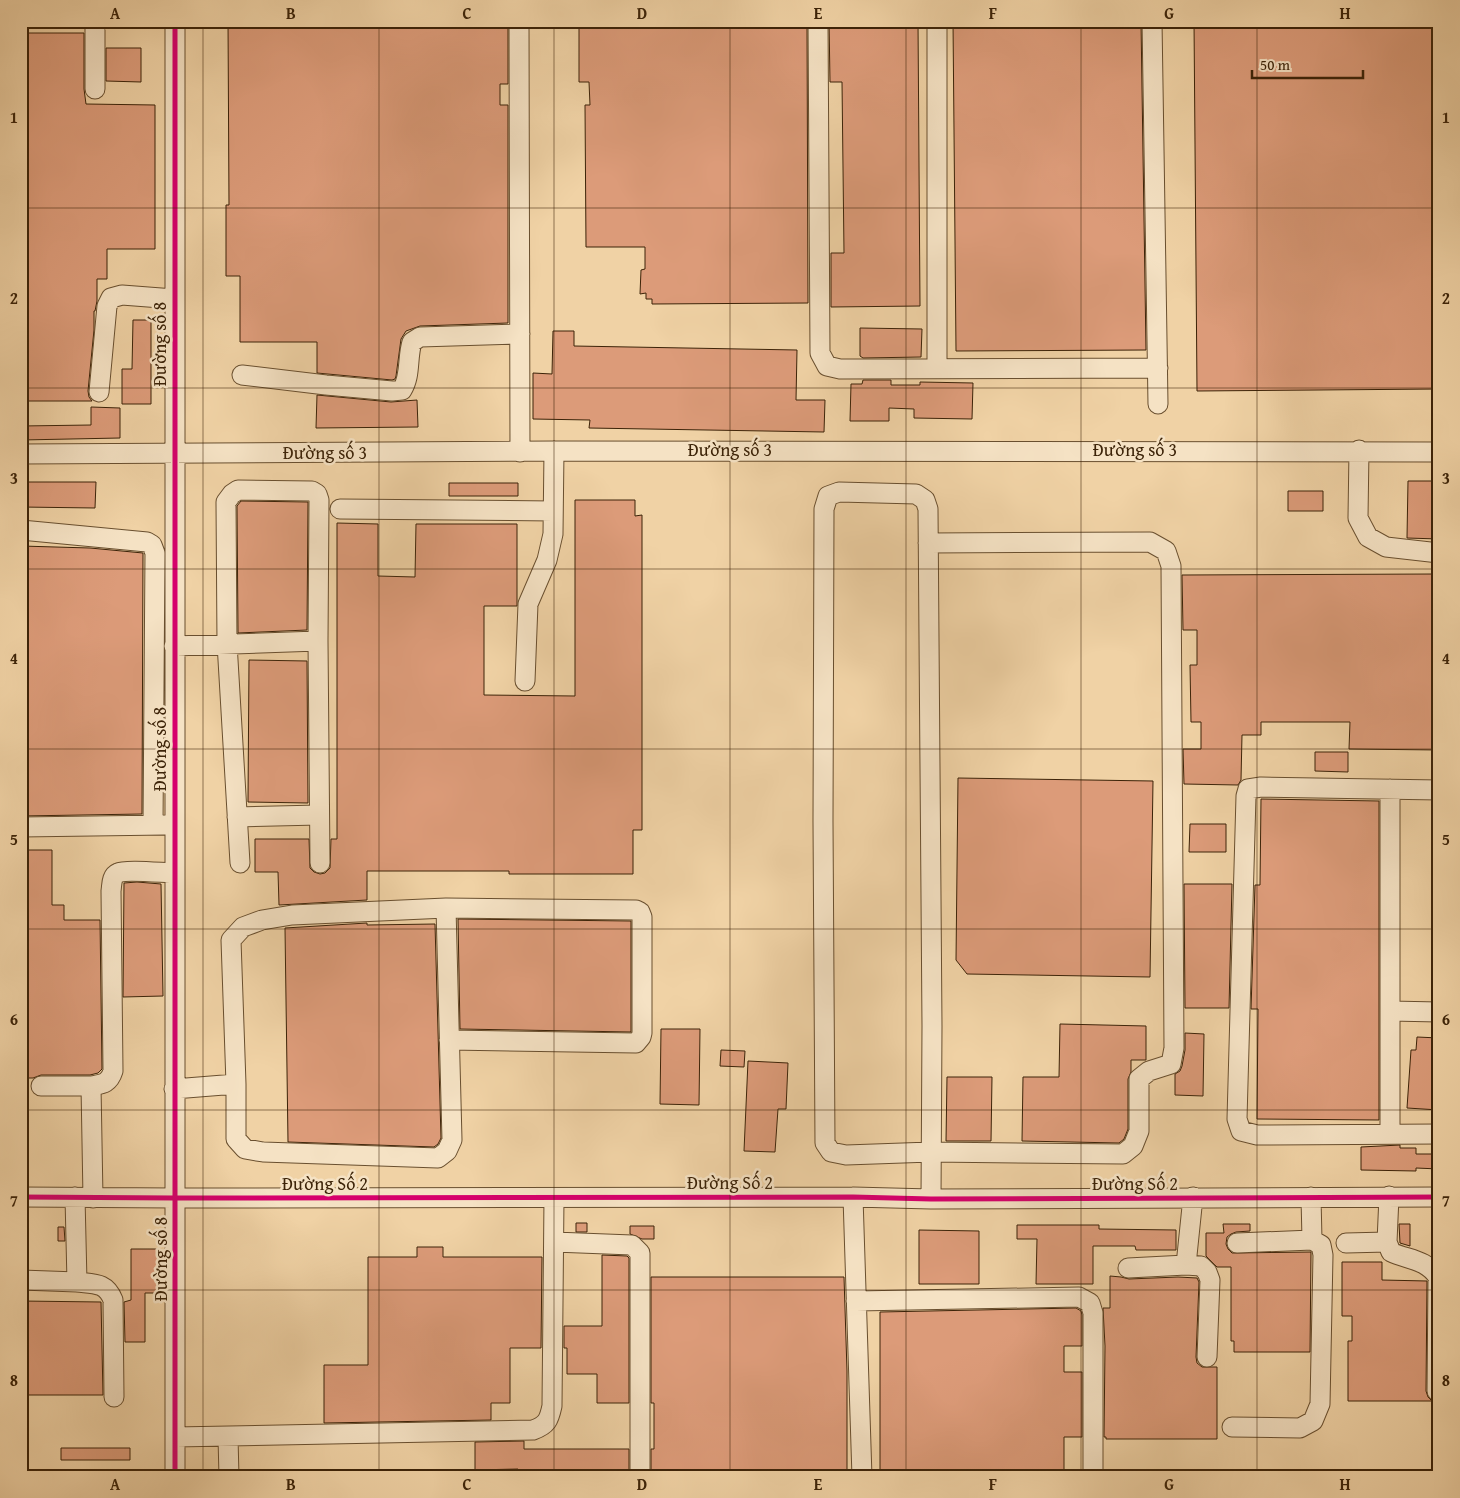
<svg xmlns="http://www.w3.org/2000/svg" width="1460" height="1498" font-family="'Gentium Book Plus',serif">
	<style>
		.building { fill: #dc9b79; stroke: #3c2308 }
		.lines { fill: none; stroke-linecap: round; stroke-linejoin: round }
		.minor-casing { stroke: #694f2f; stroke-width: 21 }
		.minor { stroke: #f5e2c4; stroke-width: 19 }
		.cycleway-casing { stroke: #f5e2c4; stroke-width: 8 }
		.cycleway { stroke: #d6006c; stroke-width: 5 }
		.grid { fill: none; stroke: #3c2308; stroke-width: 1; stroke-opacity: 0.55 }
		.labels { text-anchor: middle; stroke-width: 5; stroke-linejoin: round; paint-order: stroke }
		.street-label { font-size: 18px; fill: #3c2308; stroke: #f5e2c4 }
		.neatline { fill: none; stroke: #3c2308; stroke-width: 2 }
		.grid-label { font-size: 16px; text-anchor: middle; font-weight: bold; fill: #3c2308 }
	</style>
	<rect width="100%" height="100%" fill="#f0d2a5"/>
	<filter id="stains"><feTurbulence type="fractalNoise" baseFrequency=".004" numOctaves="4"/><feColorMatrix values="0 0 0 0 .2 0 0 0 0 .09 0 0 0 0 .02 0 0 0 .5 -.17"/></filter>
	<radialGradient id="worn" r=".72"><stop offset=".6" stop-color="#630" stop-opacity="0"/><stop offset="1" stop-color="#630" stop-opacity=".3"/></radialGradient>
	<path class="building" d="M 228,21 L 508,21 L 508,84 L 500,84 L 500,105 L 508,105 L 508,323 L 420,326 L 406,331 L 401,339 L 396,376 L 395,379 L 392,380 L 317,373 L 317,342 L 240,342 L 240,276 L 226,276 L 226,205 L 229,205 Z
		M 579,21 L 807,21 L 808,303 L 652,304 L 652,299 L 646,299 L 646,293 L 640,294 L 641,270 L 645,269 L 645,247 L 586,247 L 585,105 L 590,105 L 589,82 L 579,82 Z
		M 829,21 L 918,21 L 920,306 L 831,307 L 831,253 L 844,253 L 842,82 L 830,82 Z
		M 953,21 L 1141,21 L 1146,350 L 956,351 Z
		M 1194,21 L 1439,21 L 1439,389 L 1197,391 Z
		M 21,33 L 84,33 L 84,89 L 86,104 L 155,105 L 155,249 L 107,249 L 107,279 L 97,279 L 97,301 L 95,311 L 94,311 L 94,330 L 88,391 L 89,397 L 92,401 L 21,401 Z
		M 106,48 L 141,48 L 141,82 L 106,81 Z
		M 133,320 L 151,320 L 151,404 L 122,404 L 122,369 L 132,369 Z
		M 860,328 L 922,329 L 921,357 L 863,358 L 860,356 Z
		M 553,331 L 574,331 L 574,346 L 797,350 L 796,400 L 825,400 L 824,432 L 589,428 L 590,420 L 533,419 L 533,373 L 552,374 Z
		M 863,380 L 891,380 L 891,385 L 920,385 L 920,382 L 973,383 L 972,419 L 914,418 L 914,409 L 889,408 L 889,421 L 850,421 L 851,384 L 862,384 Z
		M 317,395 L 391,402 L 417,400 L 418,427 L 316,428 Z
		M 91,407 L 120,408 L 120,438 L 21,440 L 21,426 L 91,425 Z
		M 1408,481 L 1439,481 L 1439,539 L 1407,538 Z
		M 21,482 L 96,482 L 95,508 L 21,507 Z
		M 449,483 L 518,483 L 518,496 L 449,496 Z
		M 1288,491 L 1323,491 L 1323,511 L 1288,511 Z
		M 575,500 L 635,500 L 635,516 L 642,515 L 642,830 L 633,830 L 633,874 L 509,874 L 509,871 L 367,871 L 367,900 L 279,905 L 278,872 L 255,872 L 255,839 L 309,839 L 310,868 L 314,872 L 320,874 L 325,873 L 330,868 L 331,839 L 337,839 L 337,523 L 378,524 L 378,576 L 415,577 L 416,524 L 517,524 L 517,606 L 484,606 L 484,695 L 575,696 Z
		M 241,501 L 308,502 L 307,630 L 238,633 L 237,506 Z
		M 21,546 L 90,548 L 143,553 L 142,814 L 21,816 Z
		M 1435,574 L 1436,733 L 1439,733 L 1439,750 L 1349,749 L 1350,722 L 1261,722 L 1261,735 L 1242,735 L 1241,780 L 1238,785 L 1184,784 L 1183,749 L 1201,749 L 1201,722 L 1191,722 L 1190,665 L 1197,665 L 1197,630 L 1183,630 L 1182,575 Z
		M 249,660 L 307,661 L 308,803 L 248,802 Z
		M 1315,752 L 1348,752 L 1348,772 L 1315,771 Z
		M 958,778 L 1153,781 L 1150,977 L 967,974 L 956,960 Z
		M 1261,799 L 1379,801 L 1379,1120 L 1257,1119 L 1258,1009 L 1251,1009 L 1255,885 L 1260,885 Z
		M 1190,824 L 1226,824 L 1226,852 L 1189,852 Z
		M 21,850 L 52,850 L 52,905 L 64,905 L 64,920 L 100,920 L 102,1069 L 98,1073 L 90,1075 L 41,1075 L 33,1078 L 21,1078 Z
		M 137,882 L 161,884 L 163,996 L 123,997 L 124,883 Z
		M 1184,884 L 1232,884 L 1229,1008 L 1185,1008 Z
		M 458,919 L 631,921 L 631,1032 L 460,1029 Z
		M 367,923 L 367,925 L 435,924 L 441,1138 L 438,1144 L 434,1147 L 288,1142 L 285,928 Z
		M 1060,1024 L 1146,1026 L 1146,1060 L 1131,1060 L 1131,1072 L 1128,1079 L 1128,1129 L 1124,1139 L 1119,1143 L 1022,1141 L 1023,1077 L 1059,1077 Z
		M 661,1029 L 700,1029 L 699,1105 L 660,1104 Z
		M 1185,1033 L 1204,1034 L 1203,1096 L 1175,1095 L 1175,1074 L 1180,1071 L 1182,1066 L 1185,1050 Z
		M 1417,1037 L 1439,1038 L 1439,1110 L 1407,1108 L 1411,1050 L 1416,1050 Z
		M 721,1050 L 745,1051 L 744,1067 L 720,1066 Z
		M 748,1061 L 788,1063 L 786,1109 L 778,1109 L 775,1152 L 744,1151 Z
		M 947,1077 L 992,1077 L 991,1141 L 946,1141 Z
		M 1400,1145 L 1400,1148 L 1416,1148 L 1416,1154 L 1439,1154 L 1439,1169 L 1416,1168 L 1416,1171 L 1361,1170 L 1361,1147 Z
		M 576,1223 L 587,1223 L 587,1232 L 576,1232 Z
		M 1223,1224 L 1250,1224 L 1250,1231 L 1236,1232 L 1231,1234 L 1227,1237 L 1226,1244 L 1228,1249 L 1232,1253 L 1311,1252 L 1310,1352 L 1234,1352 L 1234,1341 L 1231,1341 L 1231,1267 L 1217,1267 L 1206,1256 L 1206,1233 L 1224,1233 Z
		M 1399,1224 L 1410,1224 L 1410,1246 L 1400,1243 Z
		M 1017,1225 L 1099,1225 L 1099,1229 L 1176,1230 L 1176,1250 L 1136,1250 L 1135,1246 L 1093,1246 L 1093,1284 L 1036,1284 L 1037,1239 L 1017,1239 Z
		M 630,1226 L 654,1226 L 654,1239 L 642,1239 L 630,1234 Z
		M 58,1227 L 64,1227 L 65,1241 L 58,1241 Z
		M 919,1230 L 979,1231 L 979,1284 L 919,1284 Z
		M 417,1247 L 443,1247 L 443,1257 L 542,1257 L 541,1348 L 510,1348 L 510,1403 L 491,1403 L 491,1420 L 324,1423 L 324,1365 L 368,1365 L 368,1257 L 417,1257 Z
		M 131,1249 L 160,1249 L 160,1293 L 145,1293 L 145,1342 L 125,1342 L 124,1302 L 131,1300 Z
		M 602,1255 L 627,1256 L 629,1258 L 629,1403 L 597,1403 L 597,1374 L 567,1374 L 567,1348 L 564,1348 L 564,1326 L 602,1326 Z
		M 1342,1262 L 1382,1262 L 1382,1280 L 1427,1281 L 1426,1391 L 1428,1397 L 1432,1401 L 1348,1401 L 1348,1341 L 1352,1341 L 1352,1316 L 1342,1316 Z
		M 1110,1276 L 1121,1277 L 1129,1279 L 1178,1277 L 1197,1278 L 1199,1282 L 1196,1357 L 1197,1363 L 1202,1367 L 1217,1367 L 1217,1439 L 1106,1439 L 1106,1437 L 1104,1437 L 1105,1346 L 1103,1308 L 1110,1308 Z
		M 651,1277 L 844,1277 L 847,1371 L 847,1477 L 651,1477 L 651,1449 L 654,1449 L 654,1403 L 651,1403 Z
		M 21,1301 L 101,1302 L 103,1395 L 21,1395 Z
		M 1076,1308 L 1081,1311 L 1082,1315 L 1082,1346 L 1064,1346 L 1064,1372 L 1082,1372 L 1082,1437 L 1064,1437 L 1064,1477 L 880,1477 L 880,1312 Z
		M 524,1441 L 524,1449 L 629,1449 L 629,1477 L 518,1477 L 518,1469 L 475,1470 L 475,1442 Z
		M 61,1448 L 130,1448 L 130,1460 L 61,1460 Z"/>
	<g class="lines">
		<defs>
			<path id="minor" d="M 175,21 L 175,1477
				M 519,21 L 520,452
				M 818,21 L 820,353 L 827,366 L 840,369 L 1158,368
				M 1152,21 L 1158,404
				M 95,89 L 95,26 L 98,21
				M 937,368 L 937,21
				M 242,375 L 326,385 L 392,391 L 402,390 C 411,376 407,358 412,342 L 420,337 L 520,334
				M 99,392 L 107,306 L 111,298 L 122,295 L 174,299
				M 1359,450 L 1358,518 L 1368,537 L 1386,547 L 1439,553
				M 21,454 L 554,451 L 1439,452
				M 340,509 L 553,511
				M 21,530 L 147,542 L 152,545 L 155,553 L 153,825
				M 928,543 L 1150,542 L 1166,551 L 1171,566 L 1174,1048 L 1171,1064 L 1149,1071 L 1139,1079 L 1139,1131 L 1133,1146 L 1123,1154 L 931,1152 L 846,1155 L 831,1152 L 825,1143 L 823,822 L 824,509 L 828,496 L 839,492 L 916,494 L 925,500 L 928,509 L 932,1026 L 931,1199
				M 318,641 L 320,863
				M 174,646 L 318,641 L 319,500 L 317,494 L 312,491 L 238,490 L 232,494 L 226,502 L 227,643 L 240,863
				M 525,681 L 528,604 L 547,560 L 553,534 L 554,451
				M 1439,790 L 1261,787 L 1248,789 L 1246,796 L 1237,1119 L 1241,1131 L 1257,1135 L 1439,1134
				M 237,817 L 319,815
				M 21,827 L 165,825
				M 1390,1011 L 1439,1012
				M 236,1084 L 236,1139 L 245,1149 L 263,1152 L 438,1158 L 447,1151 L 452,1140 L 446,908
				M 41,1086 L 91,1086 L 93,1198
				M 91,1086 C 102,1084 109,1084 113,1071 L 111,891 C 112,885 111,876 118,873 C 126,869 164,873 175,873
				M 174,1089 L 236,1084 L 231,940 L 243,927 L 262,920 L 292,915 L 446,908 L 636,910 L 640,912 L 642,917 L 642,1033 L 641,1037 L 636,1043 L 449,1040
				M 1390,1133 L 1390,789
				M 21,1197 L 174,1198 L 853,1197 L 931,1199 L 1439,1197
				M 853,1197 L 862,1477
				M 554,1242 L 632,1245 L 640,1253 L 640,1477
				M 1387,1242 L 1391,1252 C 1408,1260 1426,1259 1438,1277 L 1437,1391
				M 1237,1243 L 1312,1240 L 1311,1197
				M 1346,1243 L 1387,1242 L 1389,1196
				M 1186,1265 L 1201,1266 L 1207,1272 L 1210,1280 L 1207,1357
				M 1128,1268 L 1186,1265 L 1193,1197
				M 21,1280 L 77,1282 L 75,1197
				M 77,1282 C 94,1284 106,1282 113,1300 L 114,1397
				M 856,1301 L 1079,1297 L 1090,1303 L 1093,1313 L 1093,1477
				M 1232,1427 L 1300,1428 L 1313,1421 L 1320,1404 L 1323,1255 L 1321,1245 L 1312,1240
				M 175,1437 L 533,1430 C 547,1425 549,1420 552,1406 L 554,1198
				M 228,1437 L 229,1477"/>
		</defs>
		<use href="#minor" class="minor-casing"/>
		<use href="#minor" class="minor"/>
		<defs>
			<path id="cycleway" d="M 175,21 L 175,1477
				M 21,1197 L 174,1198 L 853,1197 L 931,1199 L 1439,1197"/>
		</defs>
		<use href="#cycleway" class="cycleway-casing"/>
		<use href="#cycleway" class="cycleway"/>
	</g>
	<path class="grid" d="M 203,21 L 203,1477M 379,21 L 379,1477M 554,21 L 554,1477M 730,21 L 730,1477M 906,21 L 906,1477M 1081,21 L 1081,1477M 1257,21 L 1257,1477M 21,208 L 1439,208M 21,388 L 1439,388M 21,569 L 1439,569M 21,749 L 1439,749M 21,929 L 1439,929M 21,1110 L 1439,1110M 21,1290 L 1439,1290"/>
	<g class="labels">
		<g class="street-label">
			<text transform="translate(160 344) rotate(-90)" y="6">Đường số 8</text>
			<text x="730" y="456">Đường số 3</text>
			<text x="1135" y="456">Đường số 3</text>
			<text x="325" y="459">Đường số 3</text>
			<text transform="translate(160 749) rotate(-90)" y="6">Đường số 8</text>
			<text x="730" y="1189">Đường Số 2</text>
			<text x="325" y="1190">Đường Số 2</text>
			<text x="1135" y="1190">Đường Số 2</text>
			<text transform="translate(161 1259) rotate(-90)" y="6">Đường số 8</text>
		</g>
	</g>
	<rect width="1460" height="1498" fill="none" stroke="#f0d2a5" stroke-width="55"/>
	<path d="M1252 70v8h111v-8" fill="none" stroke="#3c2308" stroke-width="2.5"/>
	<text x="1260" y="70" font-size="15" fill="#3c2308" stroke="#f5e2c4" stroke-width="4" paint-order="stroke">50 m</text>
	<rect x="28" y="28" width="1404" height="1442" class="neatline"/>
	<g class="grid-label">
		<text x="115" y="19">A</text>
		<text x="291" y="19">B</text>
		<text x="467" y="19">C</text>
		<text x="642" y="19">D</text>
		<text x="818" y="19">E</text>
		<text x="993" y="19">F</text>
		<text x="1169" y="19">G</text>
		<text x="1345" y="19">H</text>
		<text x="14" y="123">1</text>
		<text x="1446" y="123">1</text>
		<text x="14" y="304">2</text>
		<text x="1446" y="304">2</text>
		<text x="14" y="484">3</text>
		<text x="1446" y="484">3</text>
		<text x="14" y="664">4</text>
		<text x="1446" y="664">4</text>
		<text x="14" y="845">5</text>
		<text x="1446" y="845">5</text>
		<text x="14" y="1025">6</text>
		<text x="1446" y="1025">6</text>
		<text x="14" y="1206">7</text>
		<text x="1446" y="1206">7</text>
		<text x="14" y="1386">8</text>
		<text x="1446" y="1386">8</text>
		<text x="115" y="1490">A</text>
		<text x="291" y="1490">B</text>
		<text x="467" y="1490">C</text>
		<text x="642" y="1490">D</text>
		<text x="818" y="1490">E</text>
		<text x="993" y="1490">F</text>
		<text x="1169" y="1490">G</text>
		<text x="1345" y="1490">H</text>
	</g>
	<rect width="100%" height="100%" filter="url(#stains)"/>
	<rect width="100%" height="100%" fill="url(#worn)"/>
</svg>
